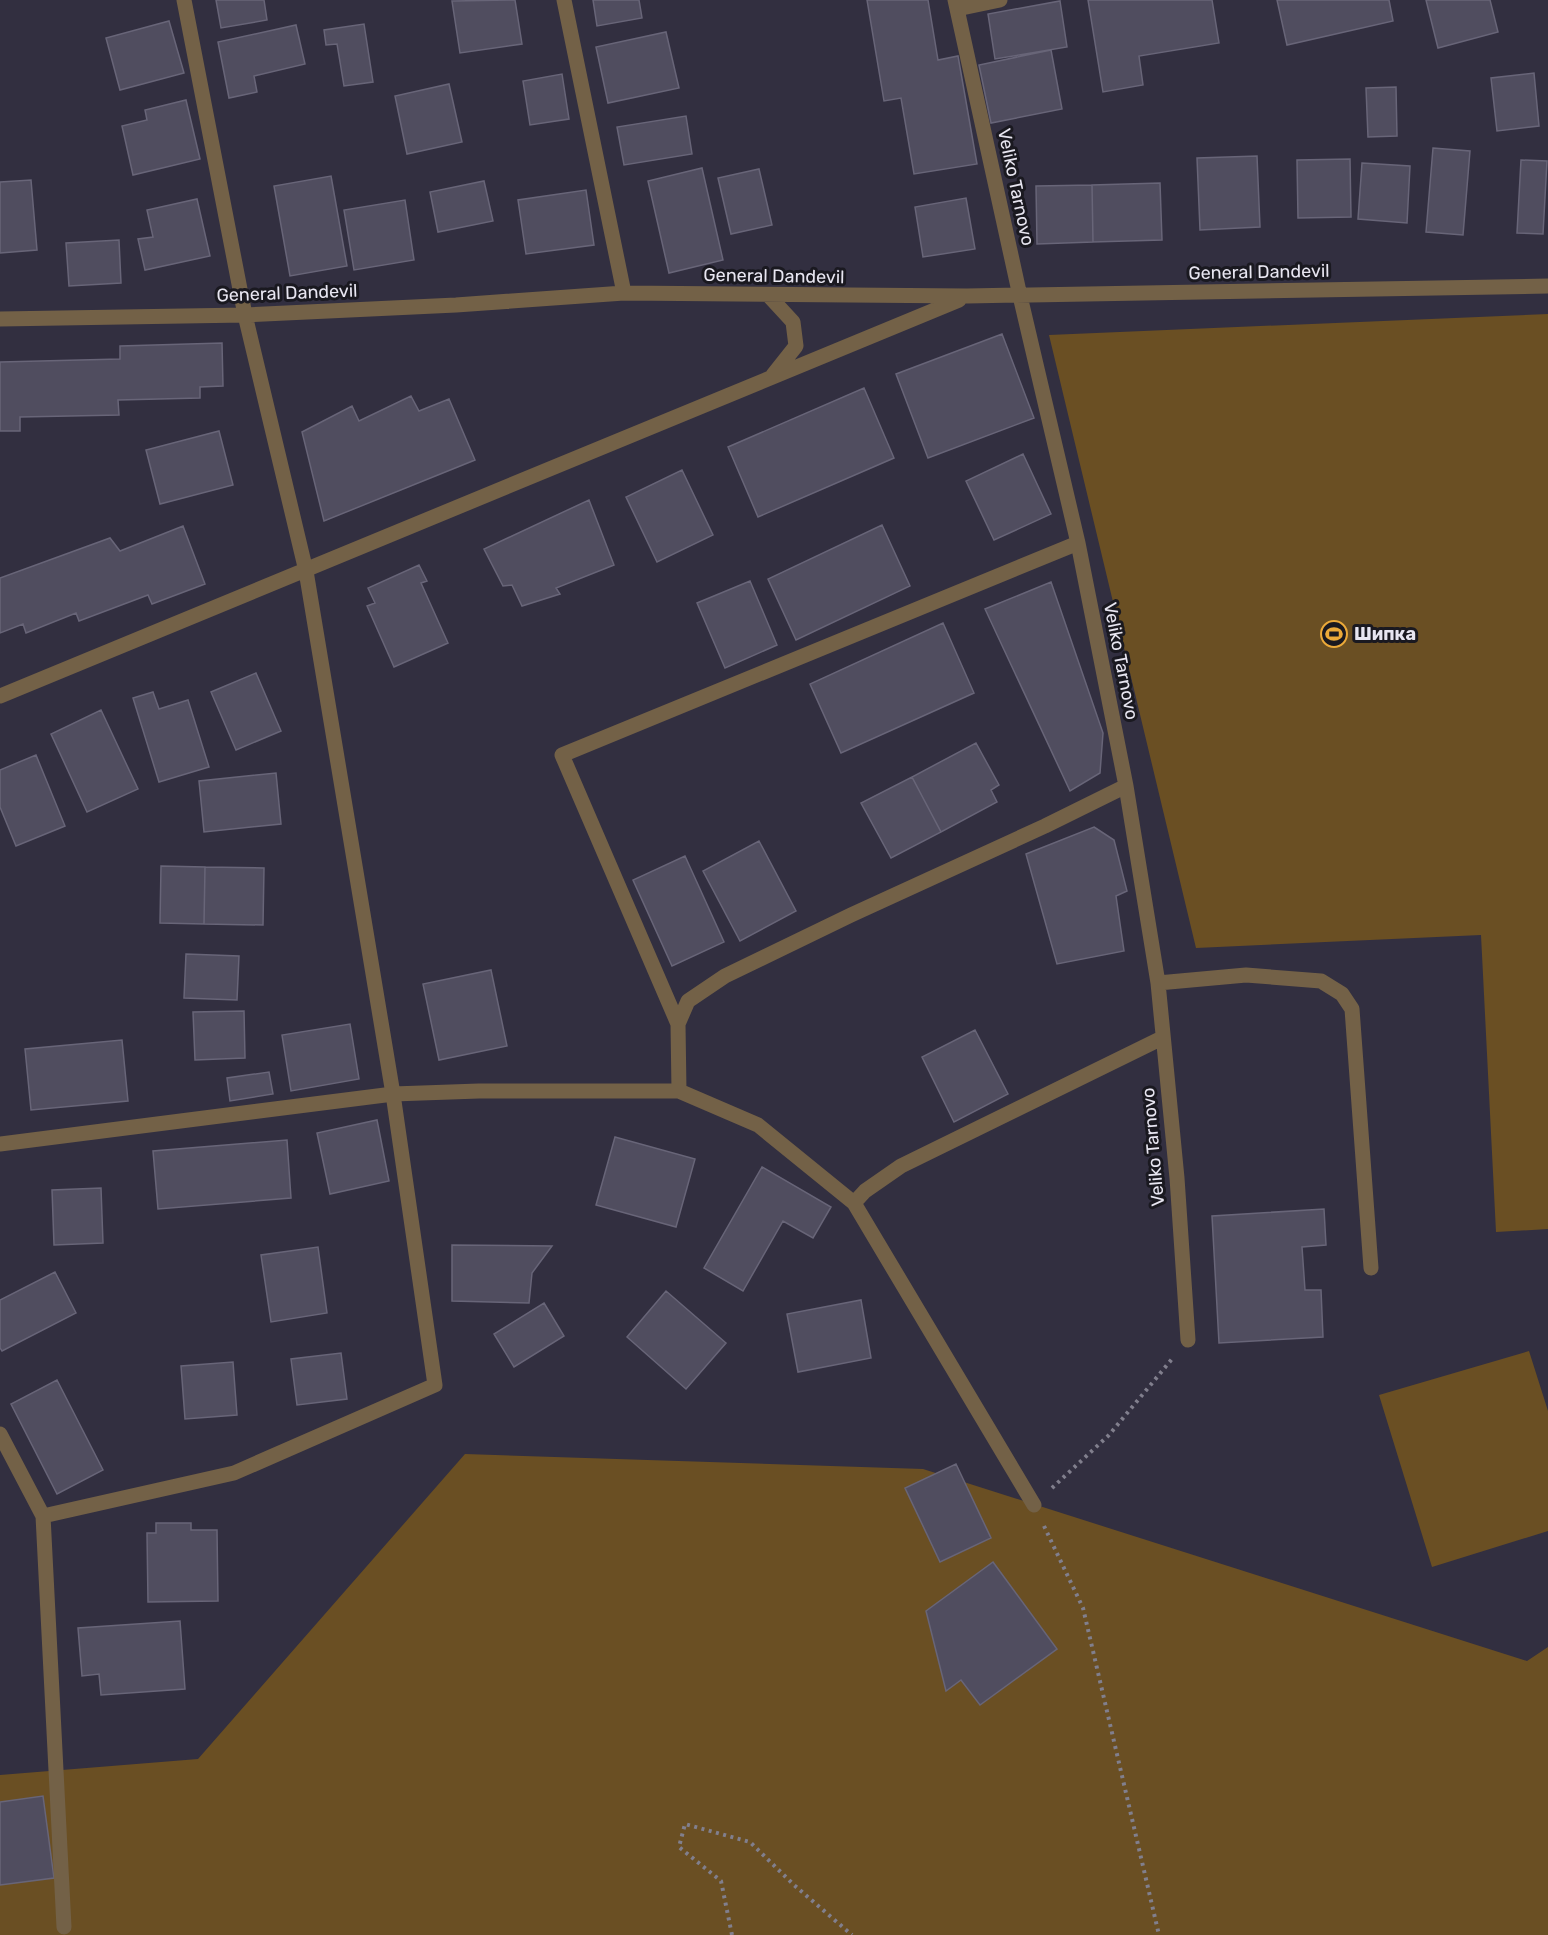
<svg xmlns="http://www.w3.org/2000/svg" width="1548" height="1935" font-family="Rubik,sans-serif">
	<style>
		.green { fill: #6a4f23 }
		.building { fill: #504d5f; stroke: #686578; stroke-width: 1.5 }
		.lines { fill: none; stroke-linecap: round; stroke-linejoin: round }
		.path { stroke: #817f8d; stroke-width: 4; stroke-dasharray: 3 4.5; stroke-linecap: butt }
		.minor { stroke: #736147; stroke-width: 15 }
		.labels { text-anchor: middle; stroke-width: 6; stroke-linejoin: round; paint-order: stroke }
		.street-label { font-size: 18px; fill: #e8e6f1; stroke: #1a1920 }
		.poi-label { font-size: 18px; font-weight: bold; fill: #e8e6f1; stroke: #1a1920; text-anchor: start }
	</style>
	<rect width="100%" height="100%" fill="#322f40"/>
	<path class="green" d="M 1548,314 L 1548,1229 L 1496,1232 L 1481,935 L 1196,948 L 1049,335 Z
		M 1529,1351 L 1548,1411 L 1548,1531 L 1432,1567 L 1379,1395 Z
		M 465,1454 L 923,1469 L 1527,1661 L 1548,1647 L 1548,1935 L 0,1935 L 0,1775 L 198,1759 Z"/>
	<path class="building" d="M 216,0 L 264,0 L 267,20 L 221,28 Z
		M 515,0 L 522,44 L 460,53 L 452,1 Z
		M 593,0 L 639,0 L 642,18 L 597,26 Z
		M 867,0 L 928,0 L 938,60 L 958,56 L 977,164 L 914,174 L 901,98 L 884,101 Z
		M 1088,0 L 1212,0 L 1219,43 L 1139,56 L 1143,85 L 1103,92 Z
		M 1277,0 L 1389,0 L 1393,21 L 1287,45 Z
		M 1426,0 L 1490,0 L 1498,32 L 1438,48 Z
		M 1060,1 L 1067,47 L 995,59 L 988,14 Z
		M 169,21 L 184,73 L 120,90 L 106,38 Z
		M 364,24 L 373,82 L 344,86 L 337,44 L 326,45 L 324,30 Z
		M 296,25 L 305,64 L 254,76 L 257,92 L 229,98 L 218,42 Z
		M 666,32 L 679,88 L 608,103 L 596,47 Z
		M 1051,50 L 1062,109 L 991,123 L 979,65 Z
		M 1534,73 L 1539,126 L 1497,131 L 1491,78 Z
		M 562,74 L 569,119 L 530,125 L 523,81 Z
		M 449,84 L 462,142 L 407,154 L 395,96 Z
		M 1396,87 L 1397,136 L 1368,137 L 1366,88 Z
		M 186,100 L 200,159 L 133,175 L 122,126 L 147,120 L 145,110 Z
		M 686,116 L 692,154 L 624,165 L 617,127 Z
		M 1433,148 L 1470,151 L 1463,235 L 1426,232 Z
		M 1257,156 L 1260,227 L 1200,230 L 1197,158 Z
		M 1350,159 L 1351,217 L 1298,218 L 1297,160 Z
		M 1521,160 L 1547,161 L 1543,234 L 1517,233 Z
		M 1362,163 L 1410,166 L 1407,223 L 1358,219 Z
		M 702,168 L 723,260 L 669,273 L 648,181 Z
		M 759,169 L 772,225 L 731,234 L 718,178 Z
		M 331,176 L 347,266 L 290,276 L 274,186 Z
		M 31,180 L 37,250 L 0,253 L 0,182 Z
		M 484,181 L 493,221 L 438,232 L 430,192 Z
		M 1160,183 L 1162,240 L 1093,242 L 1092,185 Z
		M 1092,185 L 1093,242 L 1037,244 L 1036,186 Z
		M 586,190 L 594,245 L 526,254 L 518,200 Z
		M 966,198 L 975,249 L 923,257 L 915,207 Z
		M 197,199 L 210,256 L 145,270 L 138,239 L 153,237 L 147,210 Z
		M 405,200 L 414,260 L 354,270 L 344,210 Z
		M 119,240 L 121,283 L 69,286 L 66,243 Z
		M 1002,334 L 1034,418 L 928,458 L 896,374 Z
		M 222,343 L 223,386 L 200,387 L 200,398 L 118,400 L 119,415 L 20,417 L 20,431 L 0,431 L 0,362 L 120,359 L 120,346 Z
		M 864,388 L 894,458 L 758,517 L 728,447 Z
		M 411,396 L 419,411 L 449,399 L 475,460 L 324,521 L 302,432 L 352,406 L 359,421 Z
		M 219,431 L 233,485 L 160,504 L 146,450 Z
		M 1023,454 L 1051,514 L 994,540 L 966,481 Z
		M 682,470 L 713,535 L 657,562 L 626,497 Z
		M 589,500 L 614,565 L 556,588 L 560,594 L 522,606 L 512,585 L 503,586 L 484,549 Z
		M 882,525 L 910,586 L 796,640 L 768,579 Z
		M 183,526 L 205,584 L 152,604 L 148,595 L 79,621 L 76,613 L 26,633 L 23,624 L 0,633 L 0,578 L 110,538 L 120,551 Z
		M 419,565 L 427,581 L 421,583 L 448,643 L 394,667 L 367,606 L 375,603 L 368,588 Z
		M 750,581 L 777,645 L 725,668 L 697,603 Z
		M 1051,582 L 1103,733 L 1100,773 L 1070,791 L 985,609 Z
		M 943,623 L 974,693 L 841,753 L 810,684 Z
		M 256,673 L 281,731 L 236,750 L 211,692 Z
		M 153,692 L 159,709 L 188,700 L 209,767 L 159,782 L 133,698 Z
		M 101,710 L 138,789 L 87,812 L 51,734 Z
		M 976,743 L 999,785 L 991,790 L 997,802 L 941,832 L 912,777 Z
		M 36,755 L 65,826 L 16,846 L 0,807 L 0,770 Z
		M 276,773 L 281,824 L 204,832 L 199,781 Z
		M 912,777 L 941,832 L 891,858 L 861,803 Z
		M 1094,827 L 1114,840 L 1127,891 L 1116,896 L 1124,951 L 1057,964 L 1026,854 Z
		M 759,841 L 796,911 L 740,941 L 703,871 Z
		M 685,856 L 724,942 L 672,966 L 633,880 Z
		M 161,866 L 205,867 L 204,924 L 160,923 Z
		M 205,867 L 264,868 L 263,925 L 204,924 Z
		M 186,954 L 239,956 L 237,1000 L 184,998 Z
		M 491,970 L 507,1046 L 439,1060 L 423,984 Z
		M 244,1011 L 245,1058 L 195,1060 L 193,1012 Z
		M 350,1024 L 359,1079 L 291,1091 L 282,1035 Z
		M 975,1030 L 1008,1094 L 954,1122 L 922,1057 Z
		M 122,1040 L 128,1101 L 31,1110 L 25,1049 Z
		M 269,1072 L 273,1094 L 230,1101 L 227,1078 Z
		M 377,1120 L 389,1181 L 330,1194 L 317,1133 Z
		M 615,1137 L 695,1159 L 676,1227 L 596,1205 Z
		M 287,1140 L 291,1198 L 158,1209 L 153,1151 Z
		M 762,1167 L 831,1207 L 813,1238 L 783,1221 L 743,1291 L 704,1268 Z
		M 101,1188 L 103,1243 L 54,1245 L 52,1190 Z
		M 1324,1209 L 1326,1245 L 1302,1247 L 1305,1290 L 1321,1290 L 1323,1337 L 1219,1343 L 1212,1216 Z
		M 452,1245 L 552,1246 L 532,1273 L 529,1303 L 452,1301 Z
		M 318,1247 L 327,1313 L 271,1322 L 261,1255 Z
		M 55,1272 L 76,1313 L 2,1351 L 0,1348 L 0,1300 Z
		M 666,1291 L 726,1343 L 686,1389 L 627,1337 Z
		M 861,1300 L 871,1358 L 798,1372 L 787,1314 Z
		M 544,1303 L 564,1336 L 514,1367 L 494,1334 Z
		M 341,1353 L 347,1399 L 297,1405 L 291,1359 Z
		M 233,1362 L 237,1415 L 185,1419 L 181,1366 Z
		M 57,1380 L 103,1470 L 57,1494 L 11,1404 Z
		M 956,1464 L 991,1538 L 940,1562 L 905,1488 Z
		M 156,1523 L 191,1523 L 191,1530 L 217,1530 L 218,1601 L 148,1602 L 147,1533 L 156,1533 Z
		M 993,1562 L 1057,1649 L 980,1705 L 961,1680 L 946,1691 L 926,1611 Z
		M 180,1621 L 185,1689 L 101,1695 L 99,1674 L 82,1676 L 78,1628 Z
		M 43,1796 L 54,1878 L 0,1885 L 0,1802 Z"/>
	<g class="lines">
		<path class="path" d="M 1052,1488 L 1109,1435 L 1172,1359
			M 1044,1526 L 1083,1608 L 1159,1935
			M 732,1935 L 721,1881 L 679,1847 L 685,1824 L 750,1842 L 794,1885 L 852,1935"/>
		<path class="minor" d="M 564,0 L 624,293
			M 955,0 L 1020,296 L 1078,543 L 1126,786 L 1158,983 L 1177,1178 L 1188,1340
			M 957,9 L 1000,0
			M 769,296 L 793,322 L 796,346 L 773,375
			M 0,319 L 245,315 L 456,305 L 624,293 L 967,296 L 1548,286
			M 0,696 L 959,300
			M 1158,983 L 1246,975 L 1321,981 L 1342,994 L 1352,1009 L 1371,1268
			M 678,1024 L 562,755 L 1078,543
			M 679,1091 L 678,1024 L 688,1001 L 725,976 L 851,915 L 1045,826 L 1126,786
			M 0,1144 L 393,1094 L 479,1091 L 679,1091 L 758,1125 L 854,1203 L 1034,1505
			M 854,1203 L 865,1191 L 901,1166 L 1162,1038
			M 0,1434 L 43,1516 L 64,1927
			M 43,1516 L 234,1473 L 435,1385 L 393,1094 L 306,571 L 245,315 L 184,0"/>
	</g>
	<defs>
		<symbol id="stadium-ring" viewBox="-11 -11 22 22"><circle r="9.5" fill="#1a1920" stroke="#eba939" stroke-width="1.5"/><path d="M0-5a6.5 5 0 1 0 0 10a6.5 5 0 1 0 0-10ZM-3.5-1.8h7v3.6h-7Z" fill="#eba939"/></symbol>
	</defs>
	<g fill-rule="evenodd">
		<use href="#stadium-ring" x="1319" y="619" width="30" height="30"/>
	</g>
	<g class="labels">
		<g class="street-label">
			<text transform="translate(1016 187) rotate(78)" y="6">Veliko Tarnovo</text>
			<text transform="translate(1259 272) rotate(-1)" y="6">General Dandevil</text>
			<text transform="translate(774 276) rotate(1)" y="6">General Dandevil</text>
			<text transform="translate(287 293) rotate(-2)" y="6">General Dandevil</text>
			<text transform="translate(1121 661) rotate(79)" y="6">Veliko Tarnovo</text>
			<text transform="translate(1153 1147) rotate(-95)" y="6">Veliko Tarnovo</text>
		</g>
		<g class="poi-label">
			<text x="1354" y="640">Шипка</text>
		</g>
	</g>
</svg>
